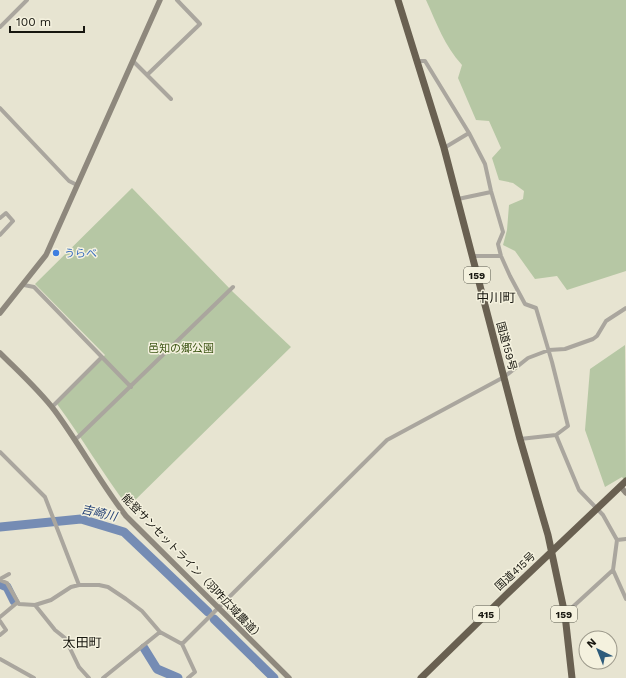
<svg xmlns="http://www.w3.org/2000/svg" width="626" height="678" font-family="'Work Sans','Noto Sans JP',sans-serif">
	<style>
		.green { fill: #b6c7a4 }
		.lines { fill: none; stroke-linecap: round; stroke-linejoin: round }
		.river { stroke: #758cb4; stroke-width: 9 }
		.street { stroke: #aaa69e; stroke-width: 4 }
		.secondary { stroke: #8e887d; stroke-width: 5.5 }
		.highway { stroke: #696051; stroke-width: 7 }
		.shop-dot { fill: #3f7fe0; stroke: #f4f1de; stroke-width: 1.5 }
		.labels { text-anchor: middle; stroke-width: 3; stroke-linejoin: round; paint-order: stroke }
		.shield { fill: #f4f1de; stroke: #59584d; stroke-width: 1 }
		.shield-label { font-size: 10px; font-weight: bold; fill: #17160f }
		.shop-label { font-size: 11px; fill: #366cbe; stroke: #f4f1de; text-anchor: start }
		.street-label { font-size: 11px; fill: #17160f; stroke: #f4f1de }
		.park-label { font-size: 11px; fill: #3d5615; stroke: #f4f1de }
		.water-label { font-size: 12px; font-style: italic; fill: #274478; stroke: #f4f1de }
		.quarter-label { font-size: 13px; fill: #17160f; stroke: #f4f1de }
	</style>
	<rect width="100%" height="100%" fill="#e7e4d1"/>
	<path class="green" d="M 426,0 L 626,0 L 626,271 L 567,290 L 557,276 L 535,279 L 515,251 L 503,245 L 507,230 L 509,205 L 523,199 L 524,191 L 513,183 L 499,180 L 492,158 L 501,148 L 489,121 L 476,120 L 458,78 L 462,65 C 444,45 437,24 426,0 Z
		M 132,188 L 233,292 L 291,347 L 128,507 C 103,474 82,438 57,404 L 105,355 L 35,284 Z
		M 625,345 L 626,482 L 622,477 L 605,487 L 585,430 L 590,369 Z"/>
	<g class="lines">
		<path class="river" d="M 0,527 L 81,519 L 124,532 L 208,612
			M 0,584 L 7,587 L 14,601
			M 214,619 L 274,678
			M 144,648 L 157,669 L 178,678"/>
		<path class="street" d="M 0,27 L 27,0
			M 133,61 L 171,99
			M 418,61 L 425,61 L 469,133 L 485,164 L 491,191 L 503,232 L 498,244 L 501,256 L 510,276 L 525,304 L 536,308 L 552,362 L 568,426 L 556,435 L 579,490 L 603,515 L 617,540 L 613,570 L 626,599
			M 147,75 L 200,24 L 177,0
			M 0,108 L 69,181 L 77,185
			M 444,148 L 469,133
			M 458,199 L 491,192
			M 0,218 L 6,213 L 13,221 L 0,235
			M 472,256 L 501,256
			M 24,285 L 34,287 L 131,387
			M 52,407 L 102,357
			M 520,439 L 556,435
			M 75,440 L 233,287
			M 0,452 L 45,497 L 79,585
			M 617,540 L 626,539
			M 0,579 L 9,574
			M 0,580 L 7,583 L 19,604 L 35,605 L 51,600 L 71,587 L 79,585 L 99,585 L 108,587 L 126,599 L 142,611 L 160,632 L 182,644 L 387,440 L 504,377 L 528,358 L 549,350 L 565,349 L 593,339 L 597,336 L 606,321 L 626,308
			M 35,605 L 55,630 L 65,638 L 79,667 L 89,678
			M 565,614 L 613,570
			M 0,617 L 18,602
			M 0,621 L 6,630 L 0,635
			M 182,644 L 195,672 L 188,678
			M 0,659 L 34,678
			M 103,678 L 160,632"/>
		<path class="secondary" d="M 0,313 L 46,255 L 160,0
			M 0,353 C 19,372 39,390 55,411 C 80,445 100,482 126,516 L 289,678
			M 620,486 L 626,493"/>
		<path class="highway" d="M 398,0 L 444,148 L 520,439 L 548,535 L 565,615 L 572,678
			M 421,678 L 506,595 L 626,481"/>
	</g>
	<circle class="shop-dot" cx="56" cy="253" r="4"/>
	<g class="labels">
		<g class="shield">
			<rect x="464" y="267" width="26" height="16" rx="3"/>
			<rect x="473" y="606" width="26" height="16" rx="3"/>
			<rect x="551" y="606" width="26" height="16" rx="3"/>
		</g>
		<g class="shield-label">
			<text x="477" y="279">159</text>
			<text x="486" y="618">415</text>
			<text x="564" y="618">159</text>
		</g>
		<g class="shop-label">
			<text x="64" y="257">うらべ</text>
		</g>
		<g class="street-label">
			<text transform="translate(507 346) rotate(75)" y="4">国道159号</text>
			<text transform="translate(193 567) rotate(46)" y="4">能登サンセットライン（羽咋広域農道）</text>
			<text transform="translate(515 571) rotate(-43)" y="4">国道415号</text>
		</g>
		<g class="park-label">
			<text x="181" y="352">邑知の郷公園</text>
		</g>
		<g class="water-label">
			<text transform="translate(99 513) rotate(13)" y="4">吉崎川</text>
		</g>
		<g class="quarter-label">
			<text x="496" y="302">中川町</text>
			<text x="82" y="647">太田町</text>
		</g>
	</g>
	<g transform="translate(598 650) rotate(317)"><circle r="19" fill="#f4f1de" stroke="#9c998b"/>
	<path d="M0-3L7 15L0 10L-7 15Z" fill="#2d5b7b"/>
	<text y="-6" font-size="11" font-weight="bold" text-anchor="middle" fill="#17160f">N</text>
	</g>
	<path d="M10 26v6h74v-6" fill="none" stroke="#17160f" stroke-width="2"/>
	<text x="16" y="26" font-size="12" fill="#17160f" stroke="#f4f1de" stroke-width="3" paint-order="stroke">100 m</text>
</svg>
